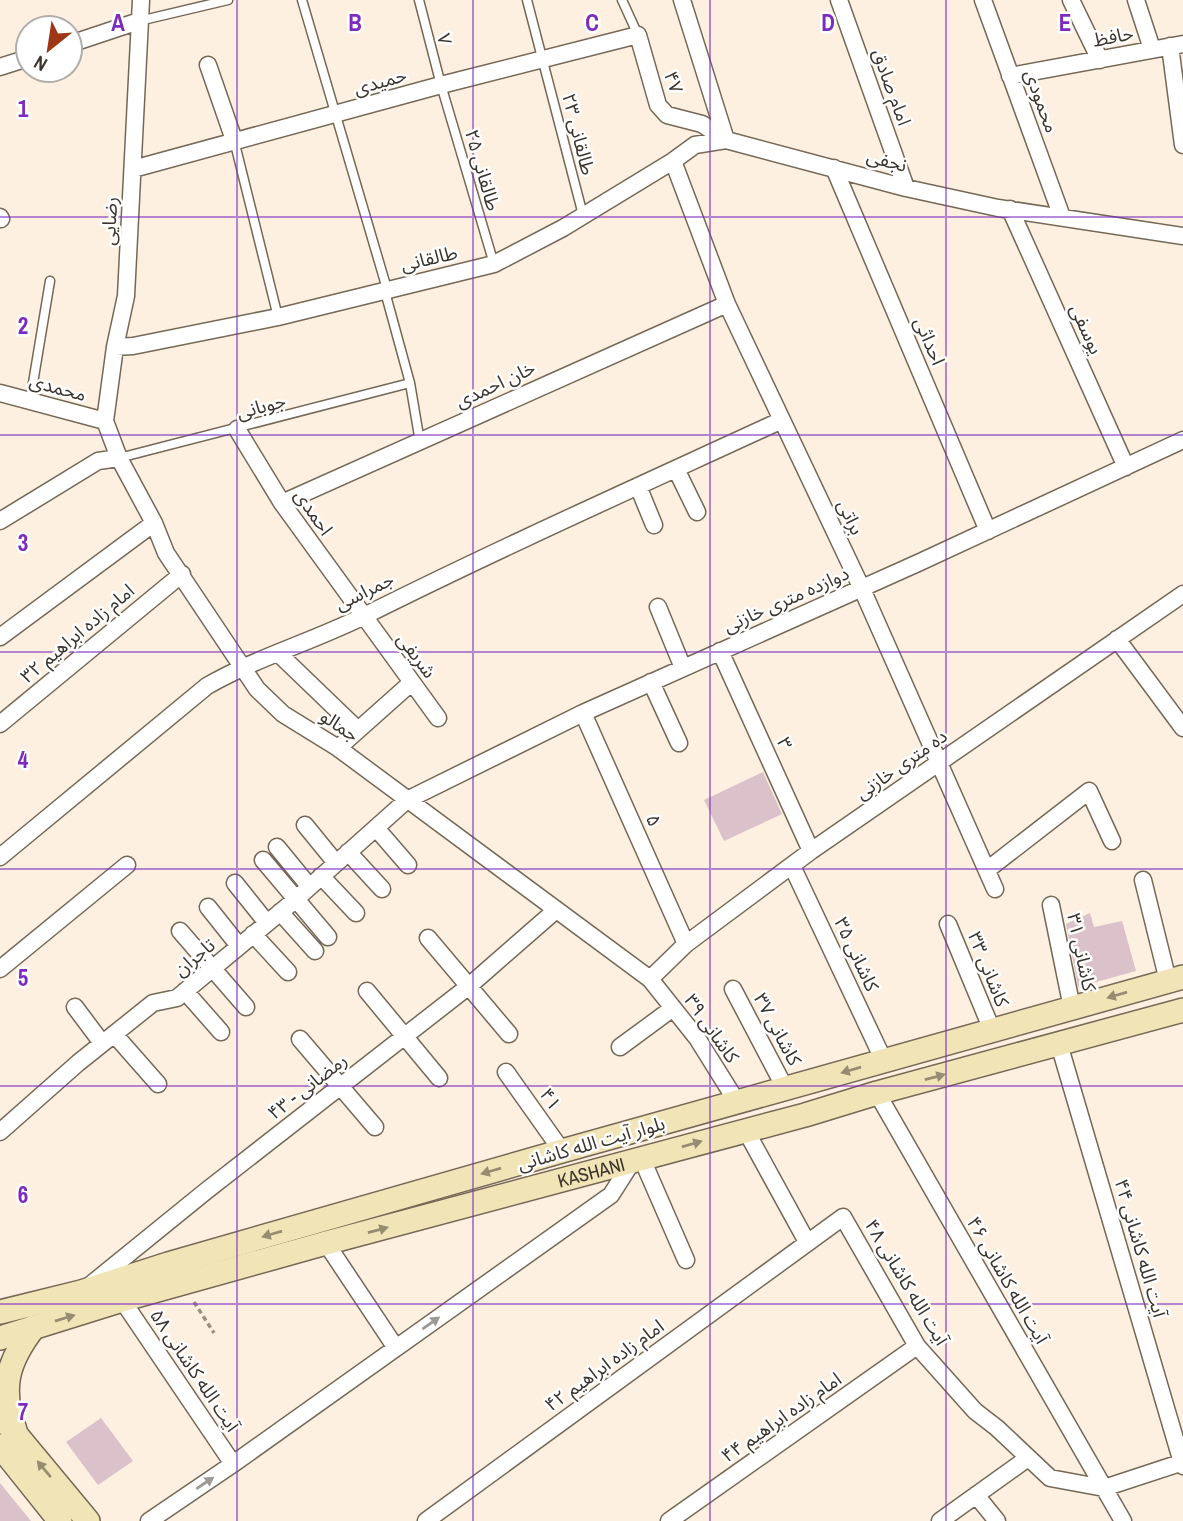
<svg xmlns="http://www.w3.org/2000/svg" width="1183" height="1521" font-family="'Archivo Narrow','Noto Sans Arabic',sans-serif">
	<style>
		.building { fill: #dac1ca }
		.lines { fill: none; stroke-linecap: round; stroke-linejoin: round }
		.lane-casing { stroke: #756856; stroke-width: 11 }
		.street-casing { stroke: #756856; stroke-width: 19 }
		.secondary-casing { stroke: #756856; stroke-width: 26 }
		.path { stroke: #9a9185; stroke-width: 3.5; stroke-dasharray: 5 3.5; stroke-linecap: butt }
		.lane { stroke: #fff; stroke-width: 8 }
		.street { stroke: #fff; stroke-width: 16 }
		.secondary { stroke: #f1e4b7; stroke-width: 23 }
		.oneway { fill: #968c72 }
		.oneway2 { fill: #9d9a96 }
		.grid { fill: none; stroke: #7b2cbf; stroke-width: 2; stroke-opacity: 0.55 }
		.labels { text-anchor: middle; stroke-width: 5; stroke-linejoin: round; paint-order: stroke }
		.street-label { font-size: 19px; fill: #3b352d; stroke: #fff }
		.grid-label { font-size: 23px; text-anchor: middle; font-weight: bold; fill: #7b2cbf; stroke: #fff; stroke-width: 5; stroke-linejoin: round; paint-order: stroke }
	</style>
	<rect width="100%" height="100%" fill="#fdf0e0"/>
	<path class="building" d="M 763,772 L 782,814 L 724,841 L 704,800 Z
		M 1090,913 L 1094,927 L 1122,921 L 1136,971 L 1078,987 L 1066,924 Z
		M 101,1418 L 133,1461 L 98,1485 L 66,1442 Z
		M 0,1483 L 17,1504 L 31,1521 L 0,1521 Z"/>
	<g class="lines">
		<defs>
			<path id="lane" d="M 302,0 L 387,289 L 387,299 L 410,383 L 420,442
				M 419,0 L 441,85 L 494,264
				M 527,0 L 583,215
				M 622,0 L 638,35
				M 139,21 L 228,0
				M 234,140 L 278,317
				M 30,401 L 50,281
				M 119,458 L 410,383"/>
			<path id="street" d="M 141,0 L 126,296 L 115,347 L 105,421 L 119,458 L 154,523 L 166,553 L 257,689 L 283,714 L 338,748 L 650,979 L 697,1038 L 737,1102
				M 682,0 L 726,140 L 906,188 L 998,208 L 1183,236
				M 839,0 L 906,188
				M 983,0 L 1062,217
				M 1071,0 L 1100,60
				M 1136,0 L 1152,49
				M 70,44 L 139,21
				M 1170,46 L 1183,145
				M 208,65 L 234,140
				M 0,67 L 28,58
				M 1010,76 L 1183,44
				M 673,161 L 727,304 L 862,589 L 995,889
				M 834,168 L 988,531
				M 133,169 L 441,85 L 638,35 L 658,105 L 667,115 L 702,124 L 726,140
				M 1010,209 L 1126,467
				M 0,217 L 1,219
				M 115,347 L 133,346 L 278,317 L 494,264 L 563,228 L 673,161 L 695,145 L 726,140
				M 0,393 L 105,421
				M 237,429 L 282,503 L 438,718
				M 676,469 L 697,512
				M 638,486 L 654,525
				M 282,503 L 727,304
				M 0,521 L 98,461 L 119,458
				M 658,607 L 683,668
				M 0,637 L 154,523
				M 1117,639 L 1183,728
				M 720,651 L 811,851
				M 278,653 L 358,730
				M 651,682 L 679,743
				M 583,713 L 686,944
				M 0,724 L 182,574
				M 338,748 L 411,683
				M 305,825 L 336,863
				M 376,828 L 408,865
				M 277,847 L 309,886
				M 348,852 L 382,889
				M 0,857 L 207,686 C 256,658 311,642 362,617 C 500,548 641,485 782,420
				M 263,860 L 328,937
				M 792,866 L 884,1061
				M 987,870 L 1089,791 L 1112,841
				M 321,876 L 356,913
				M 1143,880 L 1168,981
				M 235,883 L 267,923
				M 1051,905 L 1072,1008
				M 208,907 L 239,946
				M 280,912 L 315,951
				M 948,924 L 992,1030
				M 180,931 L 246,1007
				M 253,934 L 288,972
				M 428,938 L 509,1034
				M 0,969 L 127,865
				M 650,979 L 686,944 L 811,851 L 1183,594
				M 733,989 L 785,1088
				M 185,991 L 221,1032
				M 367,991 L 439,1078
				M 75,1007 L 102,1043
				M 114,1034 L 158,1084
				M 300,1039 L 375,1127
				M 1059,1044 L 1183,1466
				M 620,1047 L 673,1008
				M 506,1072 L 562,1151
				M 877,1093 L 1123,1521
				M 745,1129 L 807,1242
				M 0,1132 L 78,1063 L 153,1003 L 177,998 L 295,900 L 407,800 L 583,713 L 918,563 L 1183,440
				M 642,1159 L 686,1260
				M 326,1243 L 396,1348
				M 89,1286 L 206,1191 L 469,986 L 556,910
				M 122,1300 L 233,1464
				M 976,1495 L 997,1521
				M 149,1521 L 233,1464 L 611,1195 L 632,1162
				M 426,1521 L 843,1217 L 917,1346 L 975,1411 L 997,1428 L 1050,1478 L 1104,1488 L 1183,1462
				M 669,1521 L 917,1346
				M 940,1521 L 1028,1458"/>
			<g id="secondary">
				<path d="M 0,1312 L 81,1292 L 168,1264 L 562,1151 L 1183,977"/>
				<path id="s1" d="M 0,1338 L 122,1300 L 326,1243 L 805,1115 L 877,1093 L 1183,1010"/>
				<path d="M 0,1415 L 88,1521"/>
				<path d="M 15,1430 C 0,1388 7,1362 34,1327"/>
				<path d="M 0,1446 L 60,1521"/>
			</g>
		</defs>
		<use href="#lane" class="lane-casing"/>
		<use href="#street" class="street-casing"/>
		<use href="#secondary" class="secondary-casing"/>
		<path class="path" d="M 194,1302 L 214,1333"/>
		<use href="#lane" class="lane"/>
		<use href="#street" class="street"/>
		<use href="#secondary" class="secondary"/>
	</g>
	<defs><path id="oneway-solid" d="M-6-.8H1V-3.2L6.5 0L1 3.2V.8H-6Z" transform="scale(1.75)"/></defs>
	<g class="oneway">
		<use href="#oneway-solid" transform="translate(1117 995) rotate(164)"/>
		<use href="#oneway-solid" transform="translate(851 1070) rotate(164)"/>
		<use href="#oneway-solid" transform="translate(935 1077) rotate(-15)"/>
		<use href="#oneway-solid" transform="translate(692 1144) rotate(-16)"/>
		<use href="#oneway-solid" transform="translate(491 1171) rotate(164)"/>
		<use href="#oneway-solid" transform="translate(378 1230) rotate(-15)"/>
		<use href="#oneway-solid" transform="translate(272 1234) rotate(164)"/>
		<use href="#oneway-solid" transform="translate(65 1318) rotate(-17)"/>
		<use href="#oneway-solid" transform="translate(44 1469) rotate(-130)"/>
	</g>
	<g class="oneway2">
		<use href="#oneway-solid" transform="translate(431 1323) rotate(-35)"/>
		<use href="#oneway-solid" transform="translate(205 1483) rotate(-34)"/>
	</g>
	<path class="grid" d="M 237,0 L 237,1521M 473,0 L 473,1521M 710,0 L 710,1521M 946,0 L 946,1521M 0,217 L 1183,217M 0,435 L 1183,435M 0,652 L 1183,652M 0,869 L 1183,869M 0,1086 L 1183,1086M 0,1304 L 1183,1304"/>
	<g class="labels">
		<g class="street-label">
			<text transform="translate(1113 36) rotate(-11)" y="7">حافظ</text>
			<text transform="translate(445 39) rotate(75)" y="7">۷</text>
			<text transform="translate(380 81) rotate(-16)" y="7">حمیدی</text>
			<text transform="translate(674 82) rotate(71)" y="7">۴۷</text>
			<text transform="translate(892 87) rotate(70)" y="7">امام صادق</text>
			<text transform="translate(1042 101) rotate(70)" y="7">محمودی</text>
			<text transform="translate(579 134) rotate(76)" y="7">طالقانی ۲۳</text>
			<text transform="translate(887 160) rotate(15)" y="7">نجفی</text>
			<text transform="translate(483 170) rotate(74)" y="7">طالقانی ۲۵</text>
			<text transform="translate(109 221) rotate(-87)" y="7">رضایی</text>
			<text transform="translate(429 258) rotate(-13)" y="7">طالقانی</text>
			<text transform="translate(1087 329) rotate(66)" y="7">یوسفی</text>
			<text transform="translate(930 341) rotate(67)" y="7">احداثی</text>
			<text transform="translate(495 384) rotate(-25)" y="7">خان احمدی</text>
			<text transform="translate(58 387) rotate(15)" y="7">محمدی</text>
			<text transform="translate(261 406) rotate(-15)" y="7">جوبانی</text>
			<text transform="translate(314 512) rotate(55)" y="7">احمدی</text>
			<text transform="translate(851 517) rotate(65)" y="7">براتی</text>
			<text transform="translate(364 591) rotate(-26)" y="7">جمراسی</text>
			<text transform="translate(786 599) rotate(-24)" y="7">دوازده متری خازنی</text>
			<text transform="translate(77 633) rotate(-40)" y="7">امام زاده ابراهیم ۳۲</text>
			<text transform="translate(417 655) rotate(53)" y="7">شریفی</text>
			<text transform="translate(340 725) rotate(34)" y="7">جمالو</text>
			<text transform="translate(785 743) rotate(66)" y="7">۳</text>
			<text transform="translate(901 764) rotate(-35)" y="7">ده متری خازنی</text>
			<text transform="translate(654 820) rotate(66)" y="7">۵</text>
			<text transform="translate(1082 952) rotate(78)" y="7">کاشانی ۳۱</text>
			<text transform="translate(857 954) rotate(65)" y="7">کاشانی ۳۵</text>
			<text transform="translate(194 957) rotate(-40)" y="7">تاجران</text>
			<text transform="translate(989 969) rotate(68)" y="7">کاشانی ۳۳</text>
			<text transform="translate(712 1028) rotate(55)" y="7">کاشانی ۳۹</text>
			<text transform="translate(778 1029) rotate(62)" y="7">کاشانی ۳۷</text>
			<text transform="translate(307 1086) rotate(-38)" y="7">رمضانی - ۴۳</text>
			<text transform="translate(551 1099) rotate(55)" y="7">۴۱</text>
			<text transform="translate(591 1143) rotate(-16)" y="7">بلوار آیت الله کاشانی</text>
			<text dy="7" stroke="none"><textPath href="#s1" startOffset="614">KASHANI</textPath></text>
			<text transform="translate(1141 1248) rotate(74)" y="7">آیت الله کاشانی ۴۴</text>
			<text transform="translate(1008 1280) rotate(60)" y="7">آیت الله کاشانی ۴۶</text>
			<text transform="translate(907 1282) rotate(59)" y="7">آیت الله کاشانی ۴۸</text>
			<text transform="translate(604 1365) rotate(-36)" y="7">امام زاده ابراهیم ۴۲</text>
			<text transform="translate(195 1370) rotate(56)" y="7">آیت الله کاشانی ۵۸</text>
			<text transform="translate(781 1417) rotate(-35)" y="7">امام زاده ابراهیم ۴۴</text>
		</g>
	</g>
	<g class="grid-label">
		<text x="118" y="31">A</text>
		<text x="355" y="31">B</text>
		<text x="592" y="31">C</text>
		<text x="828" y="31">D</text>
		<text x="1065" y="31">E</text>
		<text x="23" y="117">1</text>
		<text x="23" y="334">2</text>
		<text x="23" y="551">3</text>
		<text x="23" y="768">4</text>
		<text x="23" y="986">5</text>
		<text x="23" y="1203">6</text>
		<text x="23" y="1420">7</text>
	</g>
	<g transform="translate(49 49) rotate(210)"><circle r="33" fill="#ffffff" stroke="#b1aeab" stroke-width="2"/>
	<path d="M0-5L12 26L0 18L-12 26Z" fill="#9e3715"/>
	<text y="-10" font-size="19" font-weight="bold" text-anchor="middle" fill="#3b352d">N</text>
	</g>
</svg>
